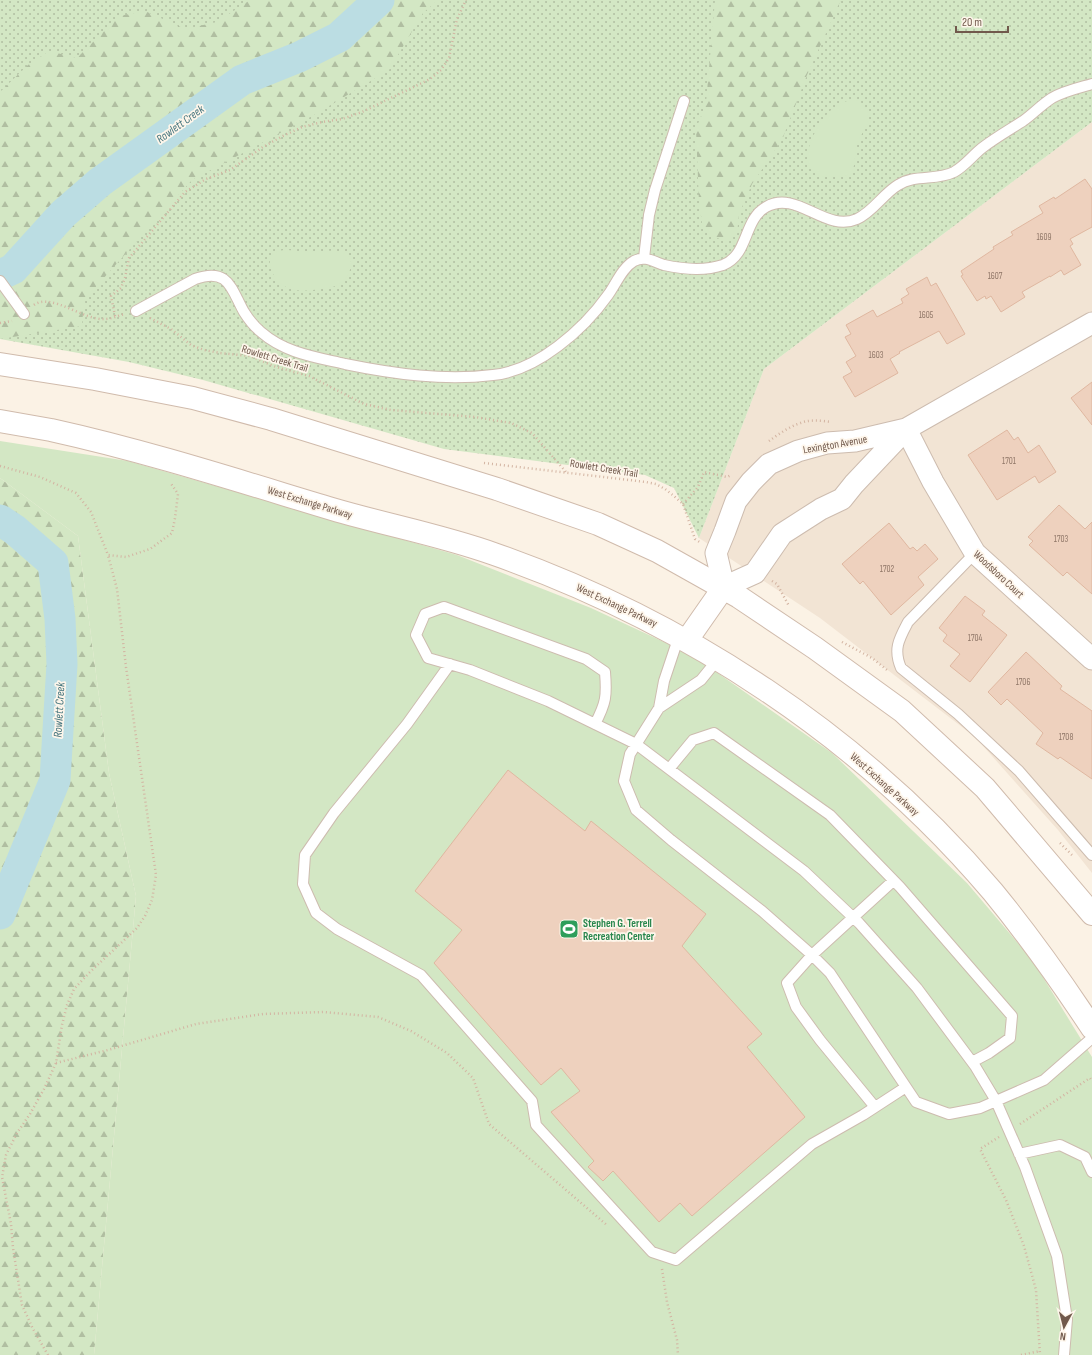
<svg xmlns="http://www.w3.org/2000/svg" width="1092" height="1355" font-family="'Sofia Sans Condensed',sans-serif">
	<style>
		.residential { fill: #f2e4d4 }
		.grass { fill: url(#grass-dots) }
		.forest { fill: url(#forest-firs) }
		.pitch { fill: #d3e7c4 }
		.lines { fill: none; stroke-linecap: round; stroke-linejoin: round }
		.river { stroke: #bbdde3; stroke-width: 31 }
		.building { fill: #eed1be; stroke: #dfb7a0 }
		.service-casing { stroke: #cdbcaf; stroke-width: 12 }
		.minor-casing { stroke: #cdbcaf; stroke-width: 23 }
		.secondary-casing { stroke: #d0bbac; stroke-width: 24 }
		.path { stroke: #d3b4a2; stroke-width: 2.5; stroke-dasharray: 1 3; stroke-linecap: butt }
		.service { stroke: #fff; stroke-width: 10 }
		.minor { stroke: #fff; stroke-width: 21 }
		.secondary { stroke: #fff; stroke-width: 22 }
		.labels { text-anchor: middle; stroke-width: 3.5; stroke-linejoin: round; paint-order: stroke }
		.number-label { font-size: 9px; fill: #907768 }
		.street-label { font-size: 11px; fill: #71594c; stroke: #fef6eb }
		.leisure-label { font-size: 11px; font-weight: bold; fill: #27864d; stroke: #fef6eb; text-anchor: start }
		.water-label { font-size: 12px; font-style: italic; fill: #44747d; stroke: #fef6eb }
	</style>
	<defs>
		<pattern id="grass-dots" width="8" height="8" patternUnits="userSpaceOnUse"><rect width="8" height="8" fill="#d3e7c4"/><path d="M2 2h.1M6 6h.1" fill="none" stroke="#b0bea1" stroke-width="1.8" stroke-linecap="round"/></pattern>
		<pattern id="forest-firs" width="22" height="20" patternUnits="userSpaceOnUse"><rect width="22" height="20" fill="#d3e7c4"/><path d="M5 1l3.5 6h-7zM16 11l3.5 6h-7z" fill="#b0bea1"/></pattern>
	</defs>
	<rect width="100%" height="100%" fill="#fbf2e5"/>
	<path class="residential" d="M 1092,122 L 1092,873 L 1058,830 L 975,737 L 820,618 L 699,538 L 764,369 Z"/>
	<path class="grass" d="M 0,0 L 1092,0 L 1092,122 L 764,369 L 699,538 L 674,488 L 645,475 L 444,449 L 203,380 L 129,362 L 0,339 Z"/>
	<path class="forest" d="M 250,0 L 438,0 L 423,13 L 389,70 L 314,115 L 192,180 L 84,300 L 82,326 L 0,339 L 0,92 L 28,65 L 49,51 L 77,58 L 119,16 L 145,11 L 185,29 L 217,22 Z
		M 715,0 L 841,0 L 807,75 L 782,140 L 752,184 L 739,214 L 737,234 L 728,241 L 713,237 L 702,223 L 699,203 L 696,129 L 706,103 Z
		M 0,478 L 78,536 L 109,773 L 136,896 L 94,1355 L 0,1355 Z"/>
	<path class="pitch" d="M 850,100 C 856,100 862,101 865,107 C 874,122 860,133 856,147 C 854,155 857,166 850,173 C 846,177 839,177 833,177 C 788,179 813,127 831,110 C 837,105 843,102 850,100 Z
		M 285,250 C 293,250 301,252 309,252 C 322,251 358,245 350,270 C 345,283 335,288 322,289 C 312,290 301,292 291,289 C 273,284 257,252 285,250 Z
		M 0,441 L 128,461 L 457,555 L 591,608 L 692,655 L 832,753 L 967,883 L 1033,961 L 1092,1057 L 1092,1355 L 94,1355 L 136,896 L 109,773 L 78,536 L 0,478 Z"/>
	<g class="lines">
		<path class="river" d="M 0,275 L 13,269 L 63,214 L 100,182 L 242,80 L 299,57 L 339,37 L 379,0
			M 0,520 L 15,530 L 53,563 L 60,619 L 62,664 L 55,780 L 0,914"/>
	</g>
	<path class="building" d="M 1085,179 L 1092,189 L 1092,227 L 1070,239 L 1073,244 L 1070,246 L 1081,265 L 1064,275 L 1061,270 L 1050,277 L 1050,276 L 1022,292 L 1025,297 L 1001,312 L 991,296 L 986,299 L 985,296 L 977,301 L 961,276 L 963,275 L 961,271 L 994,249 L 993,247 L 1013,235 L 1011,232 L 1043,213 L 1039,206 L 1054,197 L 1055,199 Z
		M 927,277 L 931,286 L 936,283 L 965,334 L 947,344 L 939,331 L 899,352 L 900,353 L 890,359 L 898,373 L 855,397 L 843,377 L 852,372 L 846,362 L 856,356 L 845,337 L 851,334 L 846,325 L 873,310 L 877,317 L 903,303 L 901,299 L 909,294 L 906,289 Z
		M 1092,382 L 1092,425 L 1071,398 Z
		M 1007,430 L 1014,440 L 1018,437 L 1028,453 L 1039,445 L 1056,472 L 1039,483 L 1035,476 L 997,500 L 968,455 Z
		M 1059,505 L 1085,529 L 1092,522 L 1092,594 L 1067,572 L 1063,576 L 1029,545 L 1033,541 L 1028,537 Z
		M 889,523 L 910,549 L 913,547 L 917,551 L 925,544 L 938,559 L 918,577 L 924,585 L 891,615 L 863,581 L 860,584 L 842,564 Z
		M 965,596 L 985,611 L 982,615 L 1007,635 L 970,682 L 950,666 L 960,654 L 943,641 L 947,635 L 939,628 Z
		M 1026,652 L 1062,686 L 1060,689 L 1092,711 L 1092,779 L 1060,757 L 1058,759 L 1036,744 L 1043,733 L 1007,699 L 1001,705 L 988,692 Z
		M 508,770 L 585,831 L 591,821 L 706,914 L 682,946 L 762,1034 L 747,1047 L 805,1117 L 692,1216 L 680,1203 L 659,1222 L 613,1171 L 603,1181 L 588,1167 L 594,1161 L 551,1112 L 580,1091 L 561,1068 L 541,1085 L 434,963 L 462,930 L 415,891 Z"/>
	<g class="lines">
		<defs>
			<path id="service" d="M 644,258 L 649,215 L 655,190 L 684,101
				M 0,281 L 24,314
				M 136,311 L 195,279 C 229,267 231,289 244,312 C 249,320 255,327 261,332 C 285,353 315,357 345,364 C 394,374 444,381 493,375 C 537,371 584,329 608,295 C 616,284 622,268 634,261 C 645,255 654,262 664,265 C 682,269 705,271 723,265 C 749,255 743,220 766,207 C 797,189 825,233 857,219 C 873,212 883,194 898,185 C 915,174 936,181 954,172 C 965,166 973,155 982,148 C 995,138 1009,130 1023,121 C 1033,114 1041,105 1052,98 C 1064,91 1078,88 1092,84
				M 975,553 L 908,622 C 899,639 893,649 901,668 L 958,714 L 1019,771 L 1092,855
				M 718,659 L 701,680 L 659,708 L 630,754 L 624,781 L 636,810 L 671,840 L 762,911 L 812,955 L 830,973 L 916,1102 L 949,1114 L 980,1108 L 1044,1080 L 1092,1038
				M 450,664 L 407,724 L 334,813 L 305,855 L 303,884 L 316,913 L 337,929 L 421,975 L 532,1101 L 536,1125 L 652,1252 L 676,1260 L 812,1144 L 863,1115 L 906,1087
				M 659,708 L 664,681 L 679,636
				M 595,724 C 606,703 607,696 605,672 L 586,659 L 444,607 L 425,614 L 416,635 L 428,658 L 470,670 L 548,701 L 636,744 L 804,871 L 859,923 L 917,988 L 975,1066 L 996,1101 L 1025,1167 L 1057,1256 L 1067,1319 L 1064,1355
				M 669,769 L 693,740 L 714,733 L 830,815 L 900,887 L 1012,1016 L 1010,1038 L 989,1053 L 972,1062
				M 875,1107 L 820,1040 L 796,1007 L 787,983 L 812,955 L 893,881
				M 1019,1154 L 1060,1145 L 1085,1157 L 1092,1172"/>
			<path id="minor" d="M 906,429 L 854,484 L 842,499 L 821,509 L 782,534 L 755,573 L 724,587 L 716,553 L 725,531 L 736,501 L 751,482 L 769,464 L 798,451 L 827,443 L 855,441 L 906,429 L 1092,323
				M 906,429 L 933,482 L 975,553 L 1092,659"/>
			<path id="secondary" d="M 0,364 L 95,379 L 193,398 L 271,419 L 497,489 L 598,524 L 657,551 L 739,597 L 815,648 L 902,711 L 985,788 L 1092,914
				M 0,421 C 17,424 34,427 51,430 C 146,451 239,481 332,509 C 386,525 441,535 494,554 C 685,621 862,737 993,892 C 1029,936 1061,981 1092,1028
				M 687,640 L 724,587"/>
		</defs>
		<use href="#service" class="service-casing"/>
		<use href="#minor" class="minor-casing"/>
		<use href="#secondary" class="secondary-casing"/>
		<path class="path" d="M 34,305 C 51,292 84,321 105,319 C 111,319 118,316 124,314
			M 115,316 L 111,296 L 121,288 L 125,278 L 129,258 L 185,192 L 206,179 L 230,170 L 263,147 L 283,136 L 302,127 L 322,122 L 342,119 L 362,112 L 430,79 L 441,70 L 449,58 L 457,19 L 466,0
			M 150,318 L 171,329 L 191,345 L 204,350 L 220,353 L 250,356 L 276,367 L 309,376 L 364,404 L 391,410 L 475,417 L 511,423 L 532,433 L 566,472
			M 0,323 L 12,321
			M 769,441 C 780,433 795,423 808,421 C 816,420 824,421 831,422
			M 484,463 L 646,482 L 656,484 L 665,489 L 674,496 L 683,504 L 695,539 L 701,543
			M 0,466 L 40,477 L 76,493 L 91,512 L 108,555 L 126,557 L 150,549 L 172,533 L 175,518 L 178,494 L 170,482
			M 683,504 L 698,487 L 704,472 L 727,477 L 731,475
			M 772,581 L 777,584 L 789,606
			M 842,642 L 872,658 L 887,670
			M 1060,843 L 1072,855
			M 56,1063 L 108,1050 L 196,1024 L 263,1014 L 324,1012 L 378,1017 L 411,1031 L 447,1053 L 473,1078 L 489,1124 L 608,1226
			M 1020,1124 L 1090,1078 L 1092,1081
			M 999,1137 L 980,1149 L 1006,1200 L 1024,1246 L 1036,1290 L 1040,1355
			M 662,1269 L 667,1302 L 677,1340 L 678,1355
			M 48,1355 L 33,1329 L 22,1305 L 13,1248 L 11,1224 L 2,1177 L 6,1155 L 17,1133 L 30,1114 L 44,1089 L 56,1063 L 62,1025 L 67,1005 L 74,989 L 89,973 L 137,928 L 145,916 L 152,900 L 156,875 L 126,667 L 117,589 L 108,555
			M 1021,1355 L 1040,1351"/>
		<use href="#service" class="service"/>
		<use href="#minor" class="minor"/>
		<use href="#secondary" class="secondary"/>
	</g>
	<defs>
		<symbol id="stadium-square" viewBox="-11 -11 22 22"><rect x="-9" y="-9" width="18" height="18" rx="4" fill="#2e9e5b" stroke="#fef6eb"/><path d="M0-5a6.5 5 0 1 0 0 10a6.5 5 0 1 0 0-10ZM-3.5-1.8h7v3.6h-7Z" fill="#fff"/></symbol>
	</defs>
	<g fill-rule="evenodd">
		<use href="#stadium-square" x="558" y="918" width="22" height="22"/>
	</g>
	<g class="labels">
		<g class="number-label">
			<text x="1044" y="240">1609</text>
			<text x="995" y="279">1607</text>
			<text x="926" y="318">1605</text>
			<text x="876" y="358">1603</text>
			<text x="1009" y="464">1701</text>
			<text x="1061" y="542">1703</text>
			<text x="887" y="572">1702</text>
			<text x="975" y="641">1704</text>
			<text x="1023" y="685">1706</text>
			<text x="1066" y="740">1708</text>
		</g>
		<g class="street-label">
			<text transform="translate(275 358) rotate(17)" y="4">Rowlett Creek Trail</text>
			<text transform="translate(835 444) rotate(-10)" y="4">Lexington Avenue</text>
			<text transform="translate(604 468) rotate(9)" y="4">Rowlett Creek Trail</text>
			<text transform="translate(310 502) rotate(17)" y="4">West Exchange Parkway</text>
			<text transform="translate(999 574) rotate(43)" y="4">Woodsboro Court</text>
			<text transform="translate(617 605) rotate(25)" y="4">West Exchange Parkway</text>
			<text transform="translate(885 784) rotate(42)" y="4">West Exchange Parkway</text>
		</g>
		<g class="leisure-label">
			<text x="583" y="927">Stephen G. Terrell<tspan x="583" dy="13">Recreation Center</tspan></text>
		</g>
		<g class="water-label">
			<text transform="translate(180 124) rotate(-36)" y="4">Rowlett Creek</text>
			<text transform="translate(59 710) rotate(-87)" y="4">Rowlett Creek</text>
		</g>
	</g>
	<g transform="translate(1064 1327) rotate(187)" stroke="#fef6eb" stroke-width="3" paint-order="stroke">
	<path d="M0-3L7 15L0 10L-7 15Z" fill="#71594c"/>
	<text y="-6" font-size="11" font-weight="bold" text-anchor="middle" fill="#71594c">N</text>
	</g>
	<path d="M956 26v6h52v-6" fill="none" stroke="#71594c" stroke-width="2"/>
	<text x="962" y="26" font-size="12" fill="#71594c" stroke="#fef6eb" stroke-width="3" paint-order="stroke">20 m</text>
</svg>
